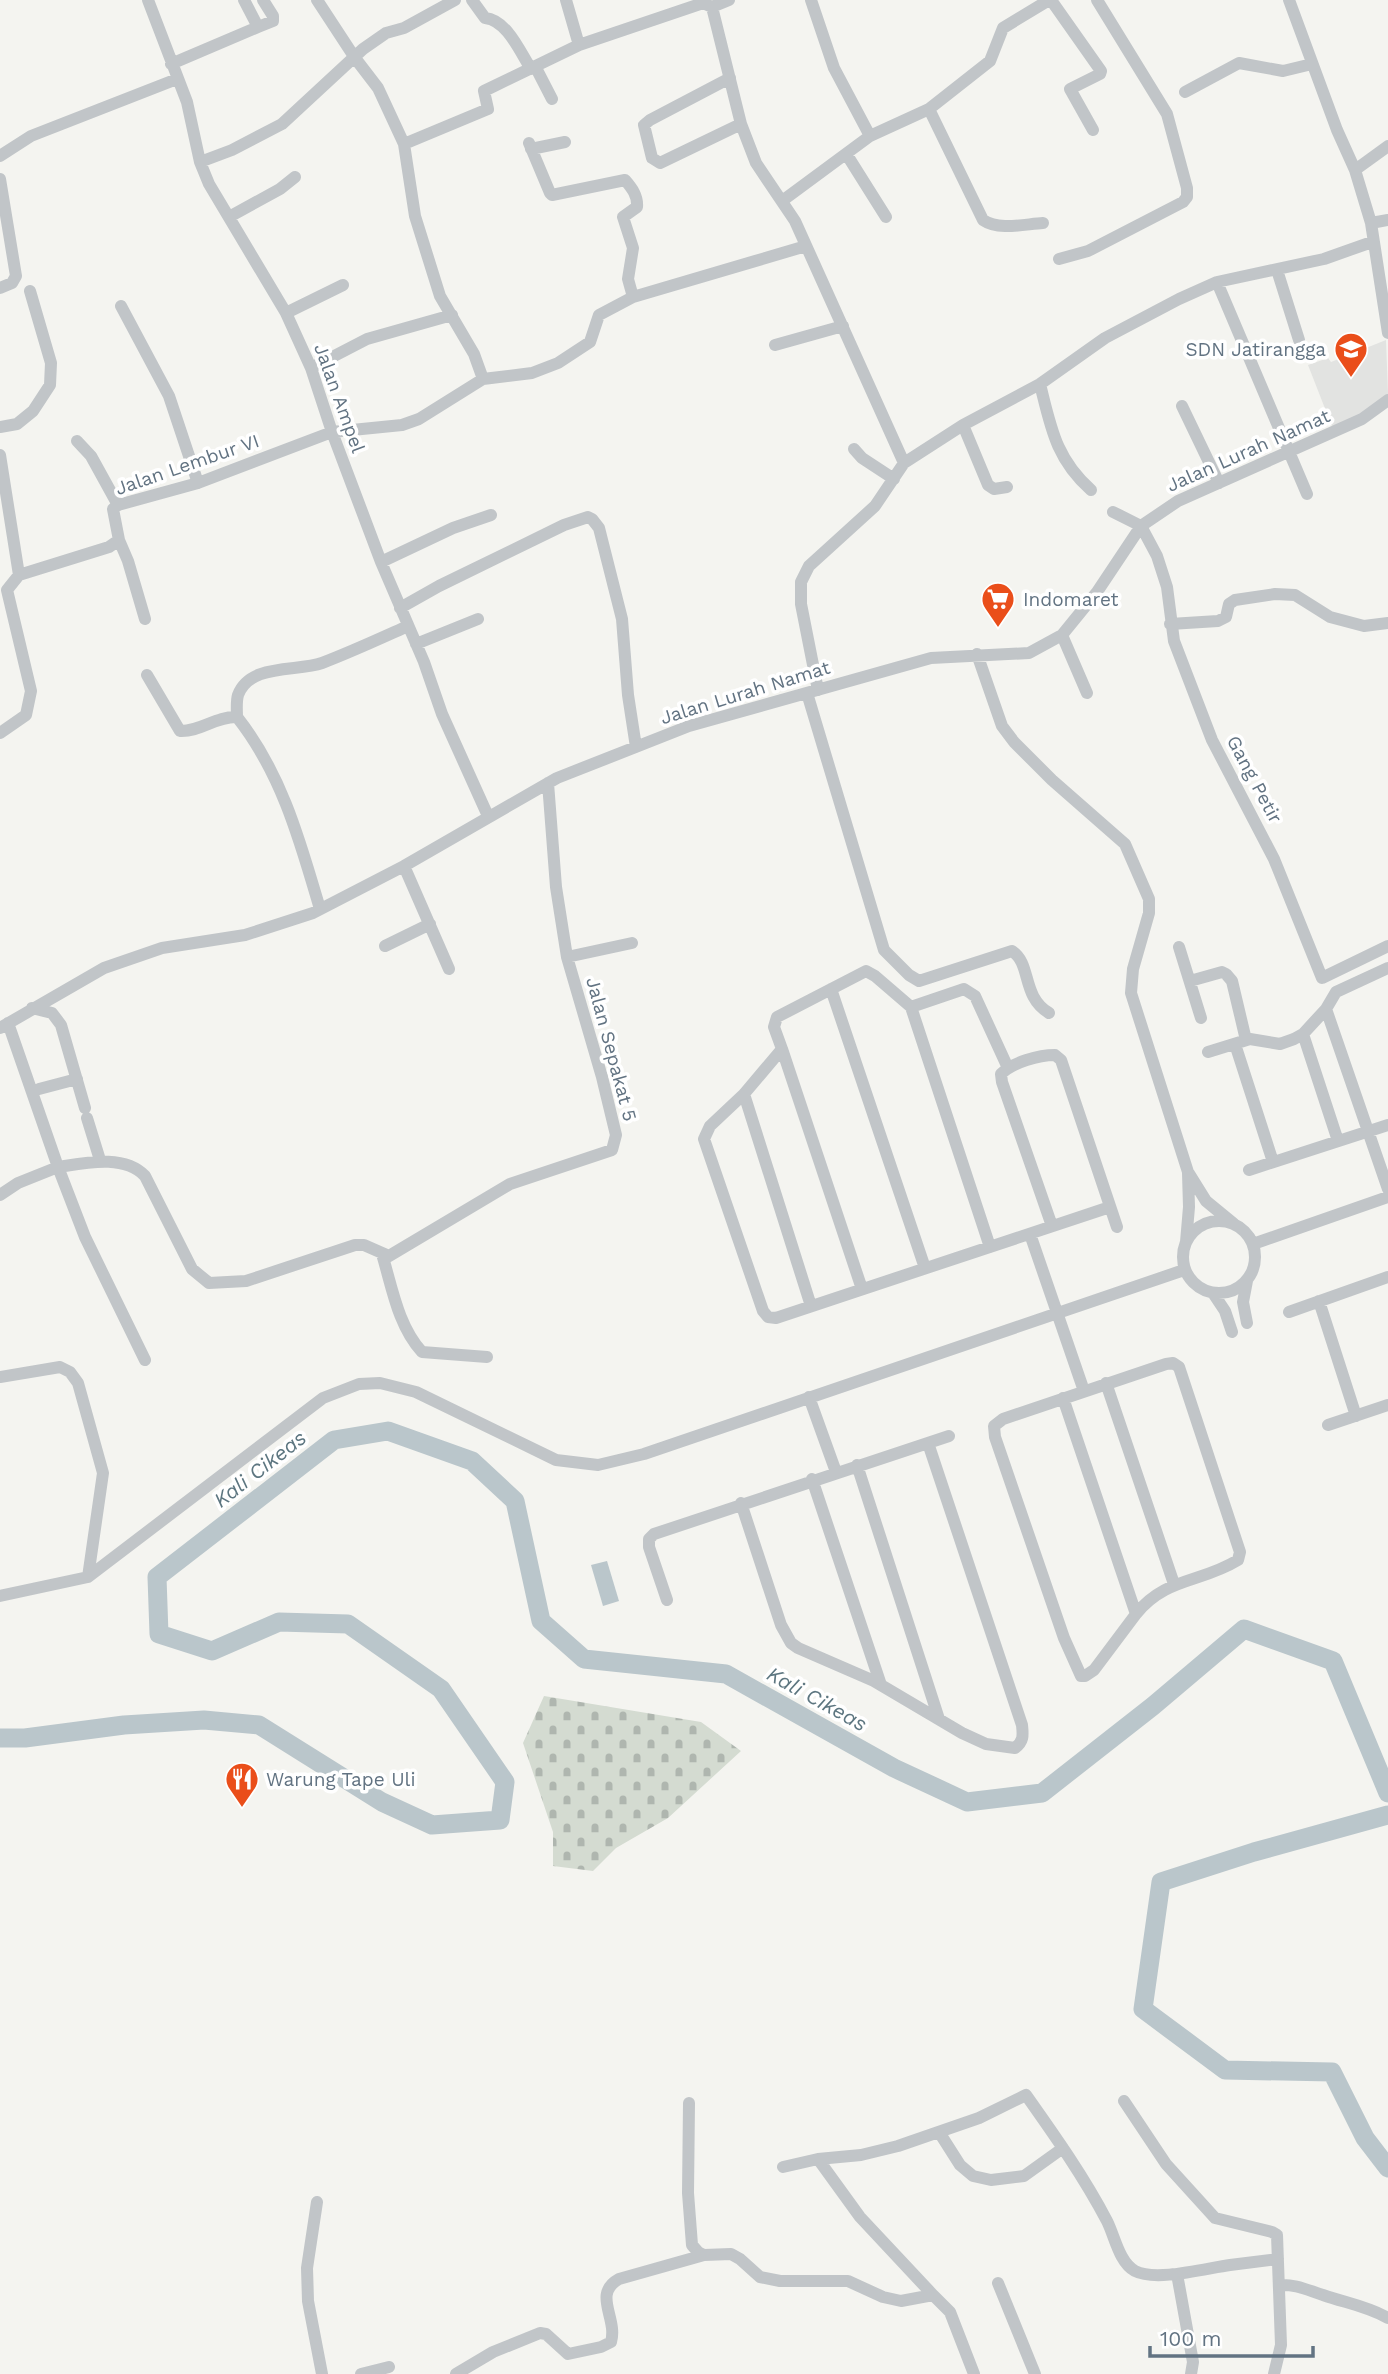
<svg xmlns="http://www.w3.org/2000/svg" width="1388" height="2374" font-family="'Work Sans',sans-serif">
	<style>
		.built { fill: #e2e3e1 }
		.cemetery { fill: url(#cemetery-stones) }
		.water { fill: #bac6cb }
		.lines { fill: none; stroke-linecap: round; stroke-linejoin: round }
		.river { stroke: #bac6cb; stroke-width: 19 }
		.minor { stroke: #c1c5c8; stroke-width: 12 }
		.labels { text-anchor: middle; stroke-width: 7; stroke-linejoin: round; paint-order: stroke }
		.poi-label { font-size: 19px; fill: #627382; stroke: #fff; text-anchor: start }
		.street-label { font-size: 19px; fill: #627382; stroke: #fff }
		.water-label { font-size: 21px; font-style: italic; fill: #5d7680; stroke: #fff }
	</style>
	<defs>
		<pattern id="cemetery-stones" width="16" height="16" patternUnits="userSpaceOnUse" patternTransform="scale(1.75)"><rect width="16" height="16" fill="#d4dbd1"/><path d="M2 7V4a2 2 0 0 1 4 0v3zM10 15v-3a2 2 0 0 1 4 0v3z" fill="#afb6af"/></pattern>
	</defs>
	<rect width="100%" height="100%" fill="#f4f4f0"/>
	<path class="built" d="M 1386,340 L 1388,394 L 1380,404 L 1333,429 L 1308,365 L 1328,358 L 1331,362 Z"/>
	<path class="cemetery" d="M 544,1696 L 701,1722 L 741,1751 L 668,1818 L 616,1848 L 593,1871 L 553,1866 L 553,1832 L 523,1743 Z"/>
	<path class="water" d="M 607,1561 L 619,1601 L 603,1606 L 591,1565 Z"/>
	<g class="lines">
		<path class="river" d="M 0,1738 L 25,1738 L 124,1725 L 204,1720 L 259,1725 L 382,1802 L 432,1825 L 500,1820 L 505,1782 L 441,1689 L 348,1624 L 279,1622 L 212,1651 L 159,1634 L 157,1577 L 334,1440 L 388,1431 L 472,1461 L 515,1501 L 541,1621 L 584,1659 L 726,1674 L 894,1768 L 967,1802 L 1042,1793 L 1153,1706 L 1244,1629 L 1333,1661 L 1388,1793
			M 1388,1815 L 1254,1852 L 1161,1882 L 1143,2009 L 1225,2070 L 1332,2072 L 1365,2138 L 1388,2168"/>
		<path class="minor" d="M 148,0 L 187,102 L 200,162 L 209,184 L 286,313 L 311,368 L 332,432 L 381,562 L 424,662 L 442,714 L 488,816
			M 317,0 L 355,58 L 378,88 L 404,144 L 415,216 L 440,296 L 474,354 L 483,379
			M 472,0 L 485,18 C 507,20 520,52 531,69
			M 566,0 L 579,45
			M 811,0 L 834,68 L 870,136
			M 1051,0 L 1101,71 L 1100,74 L 1070,89 L 1093,130
			M 1289,0 L 1337,130 L 1355,170 L 1371,223 L 1388,333
			M 712,7 L 741,124 L 756,163 L 795,221 L 904,463 L 875,506 L 809,566 L 801,582 L 801,604 L 818,690
			M 258,27 L 273,21 L 273,16 L 263,0
			M 171,64 L 258,27 L 244,0
			M 535,66 L 552,99
			M 730,78 L 650,120 L 644,125 L 652,158 L 660,163 L 741,124
			M 1185,92 L 1239,63 L 1283,71 L 1312,64
			M 929,109 L 983,220 C 999,231 1025,224 1043,223
			M 529,143 L 550,193 L 552,195 L 625,180 C 632,188 638,196 637,207 L 623,217 L 633,248 L 628,279 L 633,297
			M 404,144 L 488,109 L 484,91 L 579,45 L 703,3 L 712,7 L 729,0
			M 531,149 L 565,142
			M 847,155 L 886,217
			M 0,156 L 31,136 L 177,79
			M 200,162 L 232,150 L 282,124 L 363,49 L 386,33 L 404,28 L 455,0
			M 1355,170 L 1388,146
			M 0,179 L 16,276 L 12,283 L 0,288
			M 782,201 L 870,136 L 929,109 L 990,61 L 1003,28 L 1049,0
			M 229,217 L 280,189 L 295,177
			M 1371,223 L 1388,220
			M 1059,259 L 1088,251 L 1183,202 L 1187,197 L 1187,188 L 1167,114 L 1097,0
			M 1277,270 L 1299,340
			M 1217,282 L 1307,494
			M 121,306 L 169,396 L 198,483
			M 286,313 L 343,285
			M 775,345 L 843,326
			M 311,368 L 367,339 L 452,315
			M 1040,384 C 1051,428 1056,459 1091,490
			M 1182,406 L 1219,483
			M 963,425 L 988,485 L 994,489 L 1007,487
			M 0,427 L 17,424 L 33,411 L 50,385 L 51,363 L 30,291
			M 77,441 L 91,456 L 118,505
			M 854,449 L 862,458 L 894,479
			M 0,455 L 19,575
			M 904,463 L 963,425 L 1040,384 L 1105,338 L 1179,299 L 1217,282 L 1324,259 L 1372,242
			M 1113,512 L 1141,526 L 1157,556 L 1167,587 L 1174,641 L 1212,740 L 1274,859 L 1322,978 L 1388,946
			M 119,540 L 128,561 L 145,619
			M 381,562 L 453,528 L 491,515
			M 400,608 L 439,586 L 564,525 L 588,517 L 592,519 L 599,528 L 622,619 L 628,695 L 636,747
			M 1170,624 L 1218,621 L 1226,617 L 1229,604 L 1235,600 L 1275,594 L 1295,595 L 1330,617 L 1364,626 L 1388,623
			M 1062,635 L 1087,693
			M 416,644 L 478,619
			M 977,654 L 1002,726 L 1014,742 L 1052,780 L 1125,844 L 1149,899 L 1149,913 L 1133,969 L 1131,993 L 1188,1172 L 1206,1201 L 1234,1224
			M 147,675 L 180,731 C 200,732 216,716 237,717 C 282,774 300,841 320,909
			M 807,693 L 884,950 L 909,975 L 919,981 L 1012,951 C 1032,964 1021,996 1049,1013
			M 237,717 C 237,710 236,702 238,695 C 250,663 297,672 322,663 C 351,652 379,639 408,626
			M 0,733 L 26,715 L 31,691 L 7,590 L 19,575 L 109,547 L 119,540 L 113,509 L 118,505 L 198,483 L 332,432 L 402,425 L 419,419 L 483,379 L 532,373 L 558,363 L 590,342 L 599,315 L 633,297 L 806,246
			M 404,866 L 449,969
			M 385,946 L 430,924
			M 1179,947 L 1201,1018
			M 567,957 L 632,943
			M 1190,981 L 1222,972 L 1226,974 L 1232,981 L 1246,1040
			M 831,989 L 925,1268
			M 911,1007 L 964,989 L 975,996 L 1008,1068
			M 32,1008 L 52,1013 L 61,1025 L 85,1108
			M 1326,1009 L 1388,1189
			M 8,1023 L 58,1167 C 85,1163 124,1154 145,1176 L 192,1269 L 209,1283 L 246,1281 L 355,1245 L 364,1245 L 389,1256 L 510,1184 L 612,1150 L 616,1135 L 602,1077 L 567,957 L 556,887 L 548,783
			M 0,1028 L 104,968 L 162,948 L 245,935 L 313,913 L 404,866 L 557,778 L 689,726 L 931,658 L 1029,653 L 1062,635 L 1097,592 L 1141,526 L 1178,501 L 1362,419 L 1388,400
			M 1303,1034 L 1338,1141
			M 1235,1044 L 1273,1162
			M 782,1049 L 862,1289
			M 1208,1052 L 1250,1039 L 1280,1044 L 1294,1039 L 1303,1034 L 1326,1009 L 1336,992 L 1388,968
			M 39,1089 L 77,1079
			M 744,1094 L 811,1306
			M 87,1118 L 100,1160
			M 1249,1170 L 1388,1125
			M 0,1195 L 18,1183 L 58,1167 L 85,1237 L 145,1360
			M1183 1257a36 36 0 1 1 72 0a36 36 0 1 1-72 0Z
			M 1052,1226 L 1002,1082 L 1001,1074 C 1013,1062 1039,1055 1055,1055 L 1061,1060 L 1117,1227
			M 1030,1234 L 1084,1391
			M 1186,1242 L 1189,1207 L 1188,1173
			M 1253,1244 L 1388,1197
			M 990,1247 L 911,1007 L 875,976 L 866,971 L 777,1017 L 774,1027 L 782,1049 L 744,1094 L 710,1126 L 704,1139 L 763,1311 L 768,1317 L 776,1318 L 1110,1207
			M 382,1254 C 392,1287 398,1326 422,1352 L 487,1357
			M 1247,1281 L 1243,1302 L 1247,1323
			M 1213,1293 L 1225,1311 L 1232,1332
			M 1319,1301 L 1356,1416
			M 1289,1312 L 1388,1277
			M 0,1377 L 60,1367 L 70,1372 L 78,1383 L 103,1473 L 88,1577
			M 1106,1383 L 1174,1584
			M 809,1397 L 836,1472
			M 1063,1398 L 1136,1614 C 1166,1577 1201,1583 1238,1560 L 1240,1552 L 1179,1367 L 1173,1363 L 1166,1364 L 1003,1419 L 994,1426 L 995,1437 L 1064,1638 L 1081,1676 L 1085,1676 L 1094,1670 L 1136,1614
			M 1328,1425 L 1388,1405
			M 857,1465 L 939,1719
			M 812,1479 L 881,1685
			M 741,1503 L 781,1625 L 791,1643 L 798,1648 L 874,1681 L 962,1733 L 986,1744 L 1015,1748 C 1024,1741 1023,1735 1022,1725 L 928,1443
			M 0,1596 L 88,1577 L 323,1398 L 359,1384 L 380,1383 L 416,1392 L 556,1460 L 598,1465 L 644,1454 L 1184,1270
			M 667,1600 L 649,1547 L 649,1539 L 654,1534 L 949,1436
			M 1124,2101 L 1166,2164 L 1215,2218 L 1272,2232 L 1277,2235 L 1281,2345 L 1274,2374
			M 689,2103 L 688,2193 L 692,2245 L 698,2252 L 704,2255 L 731,2254 L 740,2259 L 760,2277 L 780,2281 L 848,2281 L 883,2297 L 901,2301 L 933,2295 L 950,2312 L 974,2374
			M 939,2132 L 960,2165 L 973,2176 L 991,2180 L 1024,2176 L 1063,2148
			M 818,2159 L 860,2217 L 933,2295
			M 783,2167 L 818,2159 L 861,2155 L 898,2146 L 979,2118 L 1026,2095 C 1055,2136 1084,2177 1107,2221 C 1115,2237 1119,2262 1135,2271 C 1156,2282 1207,2268 1230,2265 C 1246,2263 1262,2261 1278,2259
			M 317,2202 L 307,2268 L 308,2301 L 322,2374
			M 1177,2274 L 1193,2362 L 1191,2374
			M 998,2283 L 1035,2374
			M 1279,2285 C 1296,2284 1307,2290 1323,2295 C 1346,2303 1367,2306 1388,2318
			M 361,2374 L 389,2367
			M 456,2374 L 493,2352 L 540,2333 L 546,2334 L 568,2354 L 601,2347 L 611,2342 C 618,2318 592,2294 619,2279 L 704,2255"/>
	</g>
	<defs>
		<symbol id="school-pin" viewBox="-11 -11 22 30"><path d="M0 17L-7.5 6A9.5 9.5 0 1 1 7.5 6Z" fill="#ea4e1a" stroke="#fff"/><path d="M0-5L7-2L0 1L-7-2ZM-4 1L0 2.5L4 1V4Q0 6-4 4Z" fill="#fff"/></symbol>
		<symbol id="supermarket-pin" viewBox="-11 -11 22 30"><path d="M0 17L-7.5 6A9.5 9.5 0 1 1 7.5 6Z" fill="#ea4e1a" stroke="#fff"/><path d="M-6-5.5h2.5l.6 2H6L4.5 2H-2.5L-4.4-4H-6ZM-1.5 3.2a1.3 1.3 0 1 0 .1 0ZM3 3.2a1.3 1.3 0 1 0 .1 0Z" fill="#fff"/></symbol>
		<symbol id="restaurant-pin" viewBox="-11 -11 22 30"><path d="M0 17L-7.5 6A9.5 9.5 0 1 1 7.5 6Z" fill="#ea4e1a" stroke="#fff"/><path d="M-5-6h1v4h1v-4h1v4h1v-4h1v5L-1.5 .5V6h-2V.5L-5-1ZM5-6V6H3V1.5H1.5Q1.5-4 5-6Z" fill="#fff"/></symbol>
	</defs>
	<g fill-rule="evenodd">
		<use href="#school-pin" x="1332" y="330" width="38" height="52"/>
		<use href="#supermarket-pin" x="979" y="580" width="38" height="52"/>
		<use href="#restaurant-pin" x="223" y="1760" width="38" height="52"/>
	</g>
	<g class="labels">
		<g class="poi-label">
			<text x="1326" y="356" text-anchor="end">SDN Jatirangga</text>
			<text x="1023" y="606">Indomaret</text>
			<text x="266" y="1786">Warung Tape Uli</text>
		</g>
		<g class="street-label">
			<text transform="translate(340 398) rotate(70)" y="7">Jalan Ampel</text>
			<text transform="translate(1248 450) rotate(-24)" y="7">Jalan Lurah Namat</text>
			<text transform="translate(187 464) rotate(-19)" y="7">Jalan Lembur VI</text>
			<text transform="translate(745 692) rotate(-17)" y="7">Jalan Lurah Namat</text>
			<text transform="translate(1255 779) rotate(62)" y="7">Gang Petir</text>
			<text transform="translate(612 1049) rotate(75)" y="7">Jalan Sepakat 5</text>
		</g>
		<g class="water-label">
			<text transform="translate(260 1469) rotate(-38)" y="7">Kali Cikeas</text>
			<text transform="translate(817 1699) rotate(29)" y="7">Kali Cikeas</text>
		</g>
	</g>
	<path d="M1150 2346v10h163v-10" fill="none" stroke="#627382" stroke-width="3.5"/>
	<text x="1160" y="2346" font-size="21" fill="#627382" stroke="#ffffff" stroke-width="5" paint-order="stroke">100 m</text>
</svg>
